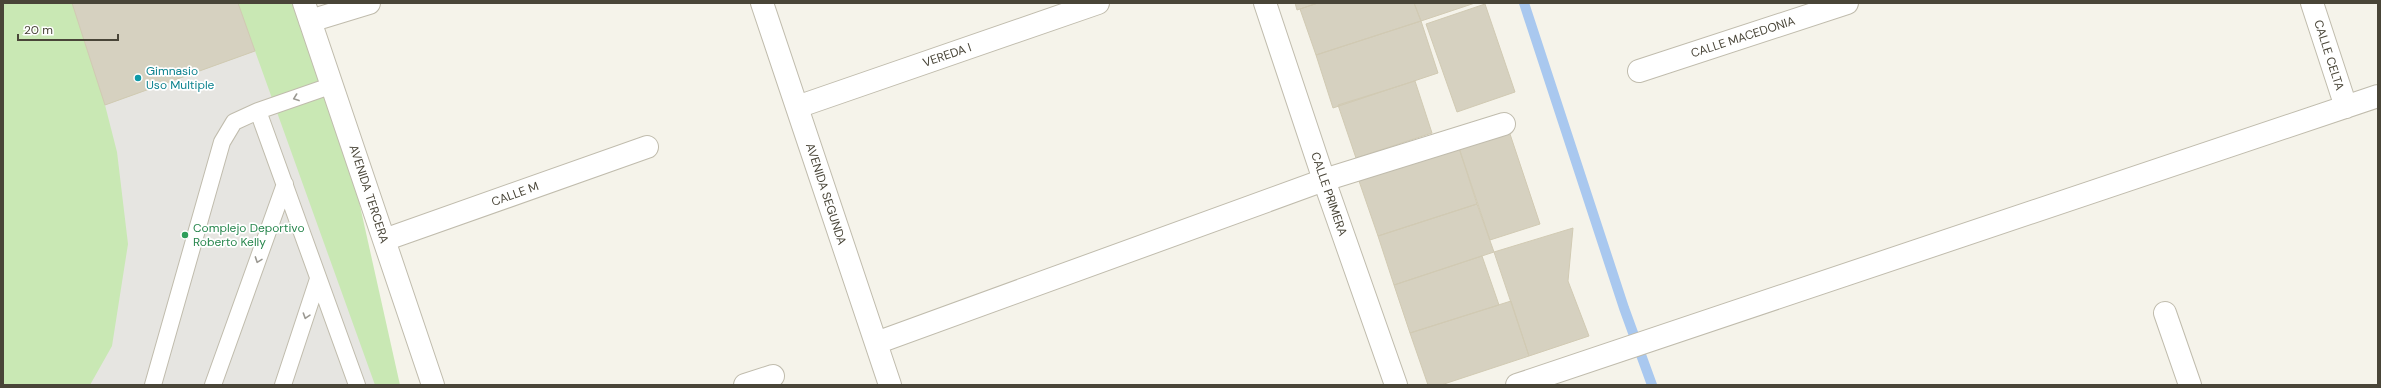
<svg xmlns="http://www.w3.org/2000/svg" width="2381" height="388" font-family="'DM Sans',sans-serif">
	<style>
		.green { fill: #c9e8b4 }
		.parking { fill: #e6e5e1 }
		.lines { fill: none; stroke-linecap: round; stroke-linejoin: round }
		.stream { stroke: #a9c8ef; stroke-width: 10 }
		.building { fill: #d6d1c0; stroke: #d1cab3 }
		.service-casing { stroke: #c0bcad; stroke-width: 18 }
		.minor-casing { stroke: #c0bcad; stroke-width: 24 }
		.tertiary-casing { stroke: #c0bcad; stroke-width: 24 }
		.service { stroke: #fff; stroke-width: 16 }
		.minor { stroke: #fff; stroke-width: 22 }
		.tertiary { stroke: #fff; stroke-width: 22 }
		.oneway { stroke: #9b9992 }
		.culture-dot { fill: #0f9aa8; stroke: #fff; stroke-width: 1.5 }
		.leisure-dot { fill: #2e9e5b; stroke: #fff; stroke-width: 1.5 }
		.labels { text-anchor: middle; stroke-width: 3.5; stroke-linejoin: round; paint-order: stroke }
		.street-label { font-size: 12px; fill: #494538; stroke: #fff }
		.culture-label { font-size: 12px; fill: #0d838f; stroke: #fff; text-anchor: start }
		.leisure-label { font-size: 12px; fill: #27864d; stroke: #fff; text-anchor: start }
	</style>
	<rect width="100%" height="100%" fill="#f5f3ea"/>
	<path class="green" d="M 3,3 L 301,3 L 333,85 L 400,385 L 3,385 Z"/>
	<path class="parking" d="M 255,51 L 375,385 L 90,385 L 112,346 L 128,244 L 117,152 L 105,105 Z"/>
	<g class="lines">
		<path class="stream" d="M 1524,3 L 1624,308 L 1652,385"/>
	</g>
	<path class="building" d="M 72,3 L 238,3 L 255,51 L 105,105 Z
		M 1295,3 L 1318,3 L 1297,10 Z
		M 1318,3 L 1414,3 L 1421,21 L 1316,55 L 1300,9 Z
		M 1414,3 L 1475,3 L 1421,21 Z
		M 1485,4 L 1515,92 L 1457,112 L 1426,24 Z
		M 1421,21 L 1438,73 L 1333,108 L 1316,55 Z
		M 1415,81 L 1432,133 L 1356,158 L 1338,105 Z
		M 1509,131 L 1540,224 L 1490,240 L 1459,148 Z
		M 1459,148 L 1477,204 L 1378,236 L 1359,181 Z
		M 1477,204 L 1494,252 L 1394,285 L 1378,236 Z
		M 1573,228 L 1568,281 L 1589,336 L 1529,356 L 1494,252 Z
		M 1482,256 L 1499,305 L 1410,333 L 1394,285 Z
		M 1511,301 L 1529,356 L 1441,385 L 1428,385 L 1410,333 Z"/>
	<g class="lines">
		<defs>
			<path id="service" d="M 258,111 L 357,385
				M 153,385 L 222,142 L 234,122 L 258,111 L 333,85
				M 213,385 L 285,184
				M 283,385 L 318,279"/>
			<path id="minor" d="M 304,3 L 433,385
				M 762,3 L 890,385
				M 2312,3 L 2346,107
				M 310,21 L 369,3
				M 1639,71 L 1847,3
				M 797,107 L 1098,3
				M 384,240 L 647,147
				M 2165,313 L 2190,385
				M 876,343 L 1324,180 L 1504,124
				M 745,385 L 773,376
				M 1517,385 L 2378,96"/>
			<path id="tertiary" d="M 1265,3 L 1324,180 L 1396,385"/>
		</defs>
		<use href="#service" class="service-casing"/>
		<use href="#minor" class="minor-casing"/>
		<use href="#tertiary" class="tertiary-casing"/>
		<use href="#service" class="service"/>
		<use href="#minor" class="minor"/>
		<use href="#tertiary" class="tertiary"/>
	</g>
	<defs><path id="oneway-chevron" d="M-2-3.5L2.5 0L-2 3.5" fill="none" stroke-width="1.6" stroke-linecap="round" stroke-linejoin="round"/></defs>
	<g class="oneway">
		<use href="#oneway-chevron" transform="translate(296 98) rotate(160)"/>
		<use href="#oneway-chevron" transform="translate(258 260) rotate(110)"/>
		<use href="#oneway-chevron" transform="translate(306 316) rotate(108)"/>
	</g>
	<circle class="culture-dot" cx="138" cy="78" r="4"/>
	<circle class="leisure-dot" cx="185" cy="235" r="4"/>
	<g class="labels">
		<g class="street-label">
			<text transform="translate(1743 37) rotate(-18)" y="4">CALLE MACEDONIA</text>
			<text transform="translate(947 55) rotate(-19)" y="4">VEREDA I</text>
			<text transform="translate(2329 55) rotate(72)" y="4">CALLE CELTA</text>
			<text transform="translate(369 194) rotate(72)" y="4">AVENIDA TERCERA</text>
			<text transform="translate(515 194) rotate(-20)" y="4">CALLE M</text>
			<text transform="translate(826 194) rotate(72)" y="4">AVENIDA SEGUNDA</text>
			<text transform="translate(1329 194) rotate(71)" y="4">CALLE PRIMERA</text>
		</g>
		<g class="culture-label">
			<text x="146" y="75">Gimnasio<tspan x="146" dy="14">Uso Multiple</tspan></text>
		</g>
		<g class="leisure-label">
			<text x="193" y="232">Complejo Deportivo<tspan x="193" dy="14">Roberto Kelly</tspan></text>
		</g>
	</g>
	<rect width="2381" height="388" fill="none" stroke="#494538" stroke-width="8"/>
	<path d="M18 34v6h100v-6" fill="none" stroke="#494538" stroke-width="2"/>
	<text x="24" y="34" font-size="12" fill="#494538" stroke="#ffffff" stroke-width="3" paint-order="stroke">20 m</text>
</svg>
